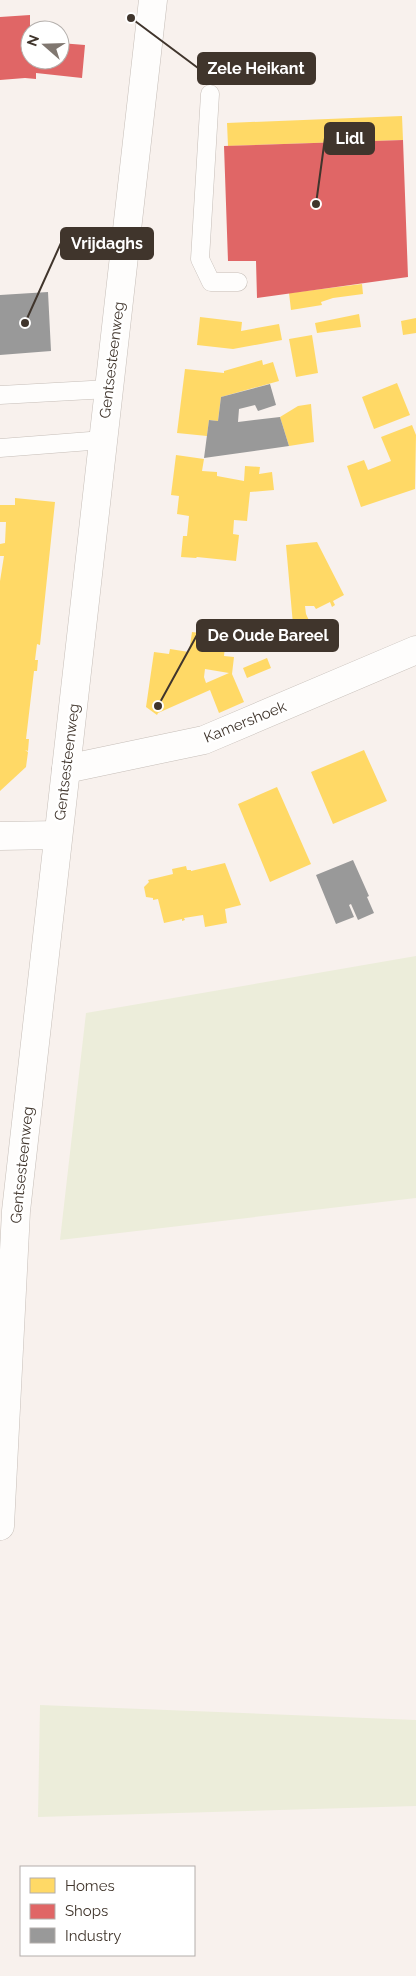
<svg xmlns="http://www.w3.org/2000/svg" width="416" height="1976" font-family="Raleway,sans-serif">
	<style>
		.green { fill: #ecedda }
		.homes { fill: #ffd966; fill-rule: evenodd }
		.shops { fill: #e06666 }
		.industry { fill: #999 }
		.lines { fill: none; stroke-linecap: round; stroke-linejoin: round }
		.service-casing { stroke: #c6beb8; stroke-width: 19 }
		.minor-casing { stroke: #c6beb8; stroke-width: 29 }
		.tertiary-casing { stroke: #c6beb8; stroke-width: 29 }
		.secondary-casing { stroke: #c6beb8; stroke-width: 29 }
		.service { stroke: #fefdfc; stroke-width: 18 }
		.minor { stroke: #fefdfc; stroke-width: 28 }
		.tertiary { stroke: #fefdfc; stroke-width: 28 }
		.secondary { stroke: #fefdfc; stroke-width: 28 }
		.labels { text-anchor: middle; stroke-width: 5; stroke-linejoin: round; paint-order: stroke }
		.street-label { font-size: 15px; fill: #40352c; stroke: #fff }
		.leader { fill: none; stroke: #40352c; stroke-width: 2 }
		.callout-dot { fill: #40352c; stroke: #fff; stroke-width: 2 }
		.callout { fill: #40352c; stroke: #40352c; stroke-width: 2 }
		.callout-label { font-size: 16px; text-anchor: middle; font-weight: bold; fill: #fff }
	</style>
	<rect width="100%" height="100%" fill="#f8f1ed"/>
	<path class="green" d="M 416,956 L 416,1198 L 60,1240 L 86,1013 Z
		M 40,1705 L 416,1720 L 416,1806 L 38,1817 Z"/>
	<path class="homes" d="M 402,116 L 403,140 L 228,146 L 227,123 Z
		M 362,284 L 363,294 L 333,298 L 321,302 L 322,305 L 291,310 L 289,293 Z
		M 359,314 L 361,327 L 317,333 L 315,323 Z
		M 200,317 L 242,322 L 241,331 L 279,324 L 282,340 L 233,349 L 197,345 Z
		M 416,318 L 416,333 L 403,335 L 401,321 Z
		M 312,335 L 318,373 L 296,377 L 289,339 Z
		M 262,360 L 263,365 L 273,362 L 279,381 L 221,397 L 218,421 L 209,420 L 207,436 L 177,433 L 185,369 L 224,373 L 224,371 Z
		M 397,383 L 410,415 L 374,429 L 362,397 Z
		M 311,404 L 314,442 L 289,446 L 280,417 L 298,406 Z
		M 412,425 L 416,435 L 415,489 L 361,507 L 347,466 L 364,460 L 368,470 L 391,461 L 381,437 Z
		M 176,455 L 204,459 L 202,471 L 217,472 L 217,476 L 244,481 L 245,466 L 260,467 L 259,474 L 272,472 L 274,490 L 250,492 L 247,521 L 234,520 L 233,534 L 239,535 L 236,561 L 197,557 L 196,558 L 181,557 L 183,536 L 187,536 L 189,516 L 177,514 L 179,496 L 171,495 Z
		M 15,498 L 55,502 L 40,645 L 37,644 L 35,660 L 38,660 L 37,671 L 34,671 L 26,739 L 29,739 L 28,751 L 25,750 L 28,752 L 26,767 L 0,791 L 0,581 L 4,556 L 0,556 L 0,544 L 5,543 L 6,522 L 0,522 L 0,505 L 15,505 Z
		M 317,542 L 344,595 L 333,601 L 335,605 L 332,607 L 330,602 L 316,609 L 314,606 L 305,606 L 306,614 L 312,627 L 294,636 L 286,545 Z
		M 278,629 L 285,643 L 268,652 L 260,638 Z
		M 192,632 L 226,636 L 224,656 L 234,657 L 232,674 L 244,702 L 219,713 L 210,690 L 158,713 L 157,715 L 146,707 L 154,652 L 169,654 L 170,649 L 189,652 ZM 205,669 L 229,673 L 206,683 L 204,677 Z
		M 267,658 L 271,668 L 247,678 L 243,668 Z
		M 364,750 L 387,801 L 333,824 L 311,772 Z
		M 277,787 L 311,864 L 270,882 L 238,804 Z
		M 225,863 L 241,905 L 225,909 L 227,923 L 205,927 L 203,915 L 184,918 L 185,920 L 182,921 L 182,919 L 164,923 L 158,899 L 153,900 L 153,898 L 146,897 L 144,887 L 149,882 L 148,880 L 173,874 L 172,869 L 186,866 L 187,870 L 191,870 L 191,871 Z"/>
	<path class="shops" d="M 30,15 L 30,60 L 60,60 L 60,43 L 85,45 L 82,78 L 36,73 L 36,79 L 25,78 L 0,80 L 0,17 Z
		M 403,140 L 408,277 L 257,298 L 256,261 L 228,261 L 224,146 Z"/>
	<path class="industry" d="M 48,292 L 51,351 L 0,355 L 0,295 Z
		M 270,384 L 276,405 L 258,411 L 255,405 L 239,409 L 238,422 L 280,417 L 289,446 L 204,458 L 209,420 L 218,421 L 221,397 Z
		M 353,860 L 369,896 L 367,897 L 374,913 L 358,920 L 351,904 L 349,905 L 354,917 L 336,924 L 316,875 Z"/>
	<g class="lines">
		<defs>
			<path id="service" d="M 210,94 L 200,259 L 211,282 L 238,282
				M 0,395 L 109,389
				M 0,448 L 103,440"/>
			<path id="minor" d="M 0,836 L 58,835"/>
			<path id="tertiary" d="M 66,769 L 204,740 L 416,650"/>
			<path id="secondary" d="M 0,1526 L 16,1211 L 153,0"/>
		</defs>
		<use href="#service" class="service-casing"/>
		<use href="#minor" class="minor-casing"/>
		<use href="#tertiary" class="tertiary-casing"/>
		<use href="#secondary" class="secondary-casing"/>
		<use href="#service" class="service"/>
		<use href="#minor" class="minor"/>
		<use href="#tertiary" class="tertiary"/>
		<use href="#secondary" class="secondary"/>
	</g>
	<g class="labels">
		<g class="street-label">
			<text transform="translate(112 360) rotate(-83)" y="5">Gentsesteenweg</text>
			<text transform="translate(245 722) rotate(-22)" y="5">Kamershoek</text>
			<text transform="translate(67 762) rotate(-83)" y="5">Gentsesteenweg</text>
			<text transform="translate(22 1165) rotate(-84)" y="5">Gentsesteenweg</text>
		</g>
	</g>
	<path class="leader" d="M131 18L198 68M316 204L325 138M25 323L61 243M158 706L197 635"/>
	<g class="callout-dot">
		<circle cx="131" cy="18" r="5"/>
		<circle cx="316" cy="204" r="5"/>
		<circle cx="25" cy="323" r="5"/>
		<circle cx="158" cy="706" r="5"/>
	</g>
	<g class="callout">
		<rect x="198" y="53" width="117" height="31" rx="5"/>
		<rect x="325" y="123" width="49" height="31" rx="5"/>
		<rect x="61" y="228" width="92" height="31" rx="5"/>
		<rect x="197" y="620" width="141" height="31" rx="5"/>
	</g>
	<g class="callout-label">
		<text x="256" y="74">Zele Heikant</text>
		<text x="350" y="144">Lidl</text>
		<text x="107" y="249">Vrijdaghs</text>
		<text x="268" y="641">De Oude Bareel</text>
	</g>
	<rect x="20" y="1866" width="175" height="90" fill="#ffffff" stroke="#b3aeab"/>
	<rect x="30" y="1878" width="25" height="15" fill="#ffd966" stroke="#b3aeab"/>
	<text x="65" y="1891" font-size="15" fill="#40352c">Homes</text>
	<rect x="30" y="1904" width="25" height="15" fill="#e06666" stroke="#b3aeab"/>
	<text x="65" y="1916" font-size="15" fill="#40352c">Shops</text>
	<rect x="30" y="1928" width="25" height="15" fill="#999999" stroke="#b3aeab"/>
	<text x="65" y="1941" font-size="15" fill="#40352c">Industry</text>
	<g transform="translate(45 45) rotate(290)"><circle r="24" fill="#ffffff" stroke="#b3aeab"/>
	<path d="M0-4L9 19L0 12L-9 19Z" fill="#807770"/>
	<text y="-8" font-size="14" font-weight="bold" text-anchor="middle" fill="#40352c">N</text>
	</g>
</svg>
